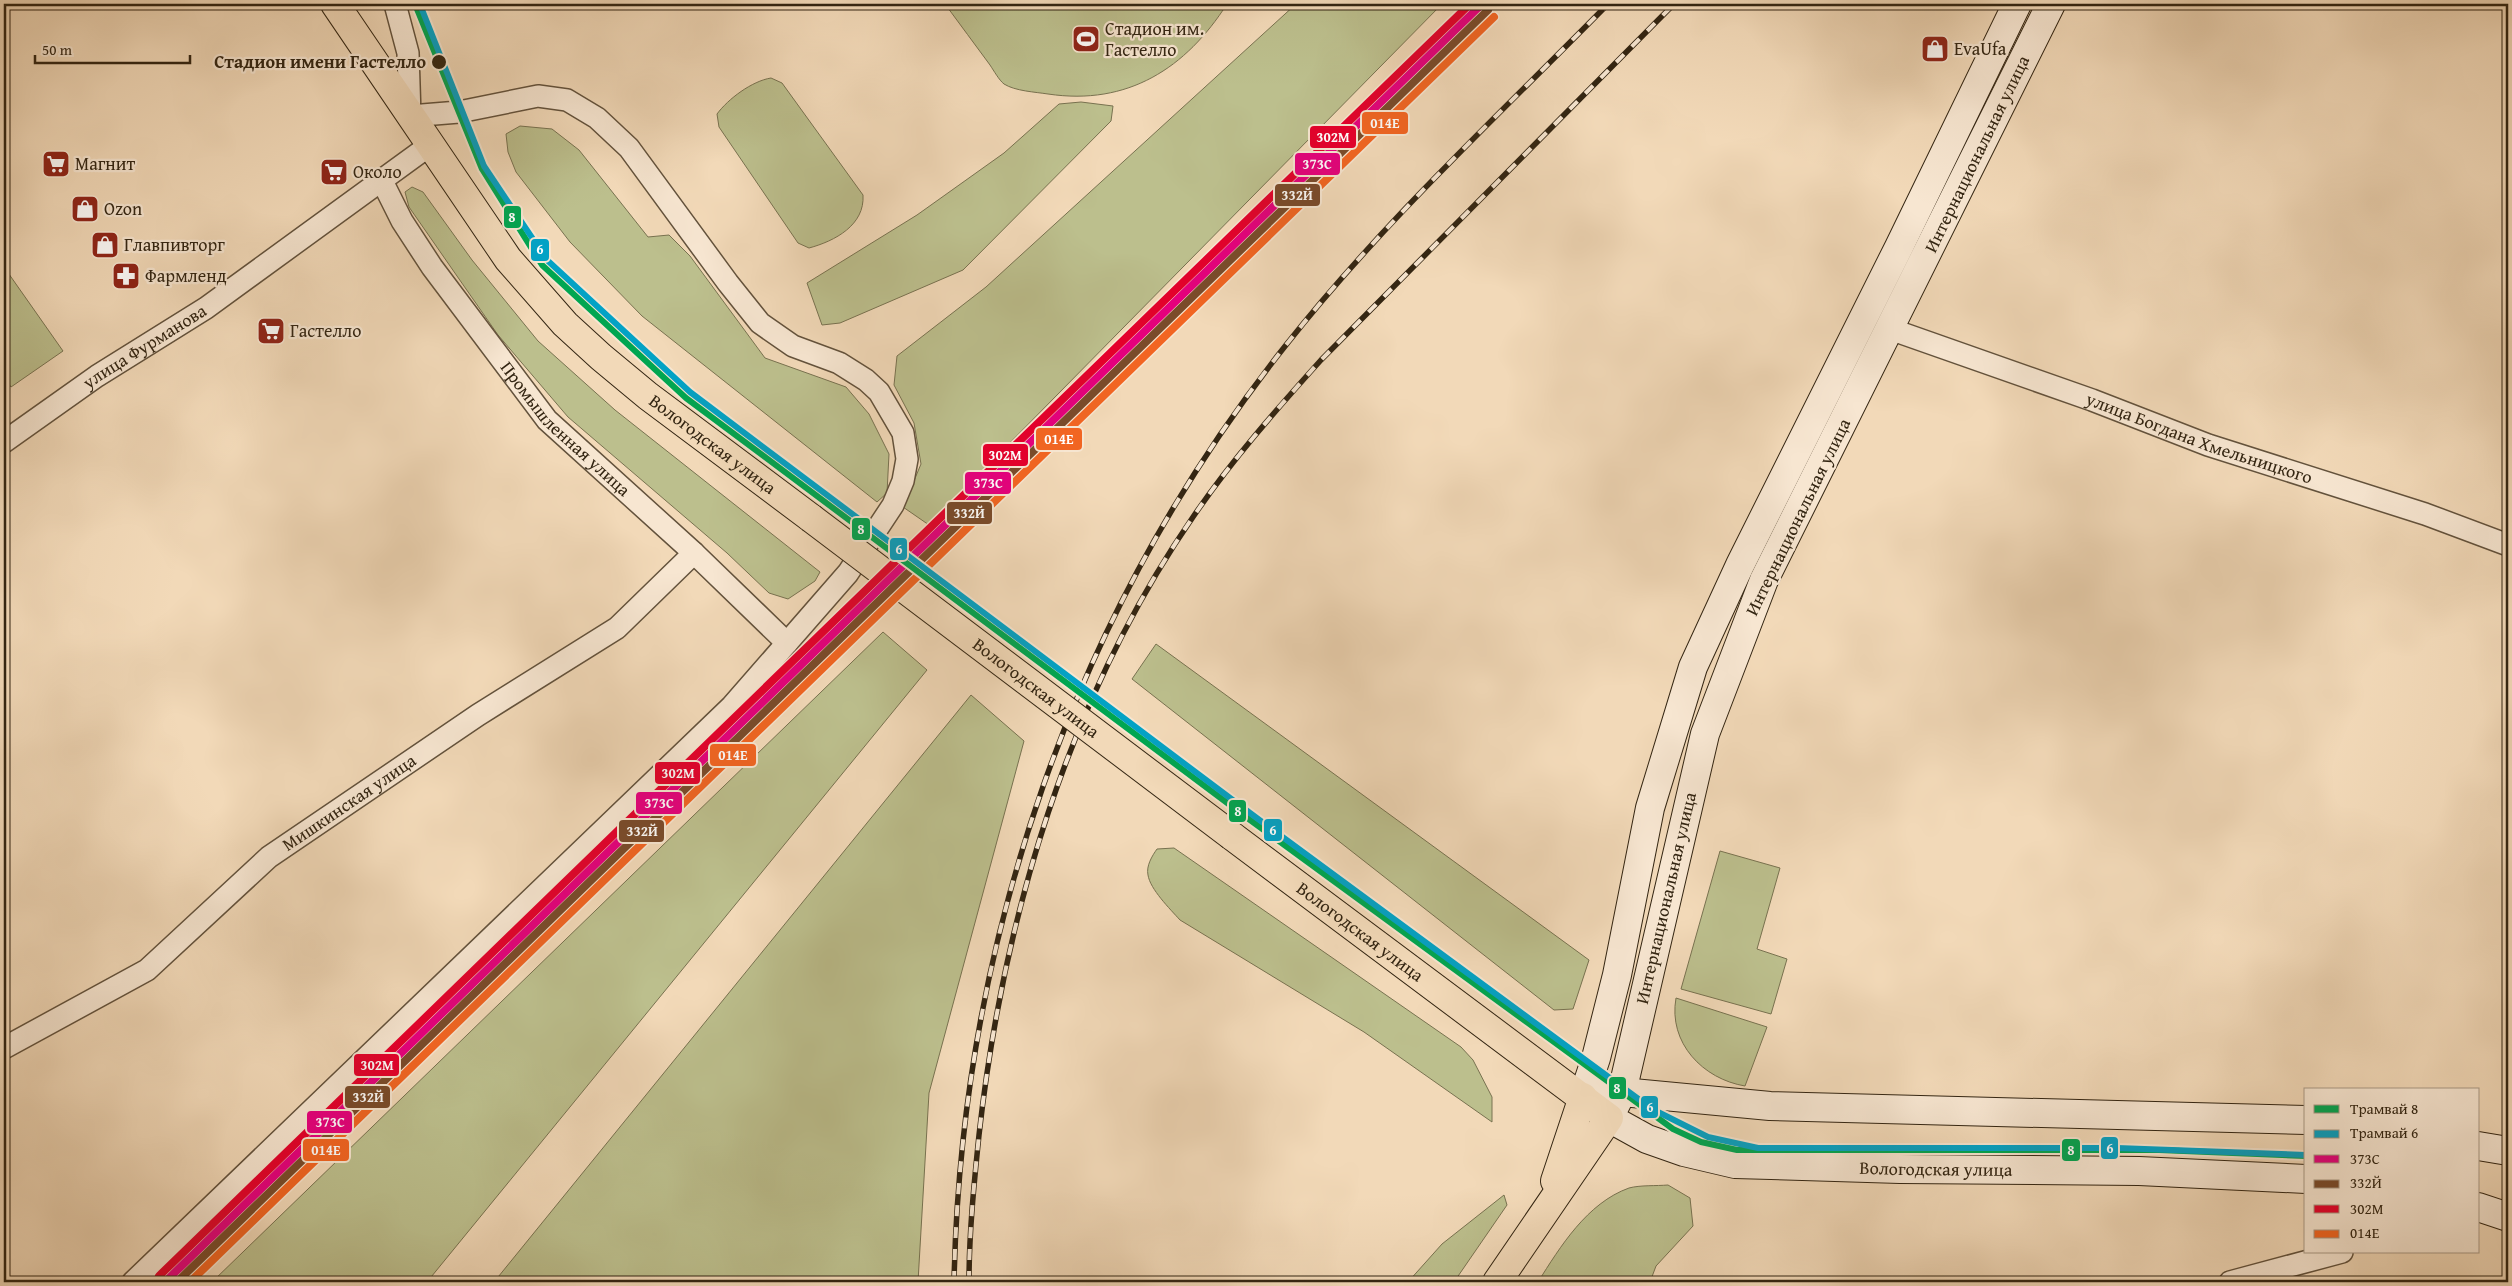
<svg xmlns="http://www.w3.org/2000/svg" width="2512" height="1286" font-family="'Gentium Book Plus',serif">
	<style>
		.green { fill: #bcbf8d; stroke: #787250 }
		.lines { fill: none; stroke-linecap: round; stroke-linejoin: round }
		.minor-casing { stroke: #63523c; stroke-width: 24 }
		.secondary-casing { stroke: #332512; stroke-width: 30 }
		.primary-casing { stroke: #332512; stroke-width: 30 }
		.minor { stroke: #f7e6d1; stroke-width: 21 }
		.secondary { stroke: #f7e6d1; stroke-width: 28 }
		.primary { stroke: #f2d9b8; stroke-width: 28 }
		.rail-casing { stroke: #332512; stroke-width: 5.5 }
		.rail { stroke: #f7e6d1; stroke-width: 4; stroke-dasharray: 11; stroke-linecap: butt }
		.primary-bridge-casing { stroke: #332512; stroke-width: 30; stroke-linecap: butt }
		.primary-bridge { stroke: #f2d9b8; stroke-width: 28 }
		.rail-1-casing { stroke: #f7e6d1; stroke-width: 11 }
		.rail-2-casing { stroke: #f7e6d1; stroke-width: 11 }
		.rail-3-casing { stroke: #f7e6d1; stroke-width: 11 }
		.rail-4-casing { stroke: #f7e6d1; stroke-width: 11 }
		.rail-1 { stroke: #e5007d; stroke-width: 8 }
		.rail-2 { stroke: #7a4b2a; stroke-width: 8 }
		.rail-3 { stroke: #e4002b; stroke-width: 8 }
		.rail-4 { stroke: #f26522; stroke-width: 8 }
		.tram-1-casing { stroke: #f7e6d1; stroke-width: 10 }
		.tram-2-casing { stroke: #f7e6d1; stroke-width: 10 }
		.tram-1 { stroke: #00a651; stroke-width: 6 }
		.tram-2 { stroke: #03a2c5; stroke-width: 6 }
		.stop-dot { fill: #332512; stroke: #f7e6d1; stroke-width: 2 }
		.labels { text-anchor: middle; stroke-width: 4.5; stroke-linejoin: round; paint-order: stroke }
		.poi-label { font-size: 18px; fill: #332512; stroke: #f7e6d1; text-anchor: start }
		.stop-label { font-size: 18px; font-weight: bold; fill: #332512; stroke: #f7e6d1; text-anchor: end }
		.street-label { font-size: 18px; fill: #332512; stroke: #f7e6d1 }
		.line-badge { stroke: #f7e6d1; stroke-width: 2 }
		.badge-label { font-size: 14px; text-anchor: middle; font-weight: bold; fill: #fff }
	</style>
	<rect width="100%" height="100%" fill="#f2d9b8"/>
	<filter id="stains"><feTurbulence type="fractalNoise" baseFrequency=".004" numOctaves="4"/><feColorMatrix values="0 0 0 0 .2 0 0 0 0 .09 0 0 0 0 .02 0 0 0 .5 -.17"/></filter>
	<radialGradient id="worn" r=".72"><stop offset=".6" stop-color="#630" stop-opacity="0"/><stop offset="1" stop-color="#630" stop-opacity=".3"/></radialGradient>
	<path class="green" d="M 945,4 L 1227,4 C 1186,68 1128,106 1048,94 C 1035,92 1015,91 1004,84 C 999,80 994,71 990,65 C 975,45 960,24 945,4 Z
		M 1296,4 L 1442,4 L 929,525 L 903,507 L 921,464 L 914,423 L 894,385 L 897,356 L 986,287 Z
		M 771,78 L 782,83 L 863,195 C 865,225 835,241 809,248 L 798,243 L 719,127 L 717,114 C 728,99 752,81 771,78 Z
		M 1081,102 L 1113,106 L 1111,121 L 963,270 L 840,323 L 822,325 L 807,283 L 917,215 L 1004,153 L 1059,104 Z
		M 520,126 L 552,129 L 579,150 L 648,237 L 669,235 L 690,256 L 765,358 L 846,387 L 869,414 L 889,454 L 887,493 L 877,502 L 642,316 L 570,242 L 516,172 L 508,152 L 506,134 Z
		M 412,187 L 423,192 L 472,260 L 538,341 L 615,410 L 820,572 L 815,581 L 788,599 L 769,593 L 727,553 L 568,417 L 498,335 L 409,207 L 405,192 Z
		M 4,267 L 63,351 L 11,387 L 4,377 Z
		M 883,632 L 927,670 L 427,1282 L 212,1282 Z
		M 1156,644 L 1589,960 L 1573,1009 L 1554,1010 L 1132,679 Z
		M 971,695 L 1024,741 L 929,1093 L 918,1282 L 494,1282 Z
		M 1174,848 L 1461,1047 L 1473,1060 L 1492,1097 L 1492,1122 L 1364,1032 L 1180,920 C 1170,909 1150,889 1148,875 C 1146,866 1152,856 1157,849 Z
		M 1720,851 L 1780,868 L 1757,949 L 1787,959 L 1771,1014 L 1681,989 Z
		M 1676,998 L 1767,1027 L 1745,1086 C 1703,1079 1668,1043 1676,998 Z
		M 1668,1185 L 1690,1198 L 1693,1226 L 1656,1266 L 1650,1282 L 1538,1282 C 1560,1247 1587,1203 1629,1188 C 1640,1185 1656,1186 1668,1185 Z
		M 1504,1195 L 1507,1205 L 1454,1282 L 1408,1282 L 1442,1244 Z"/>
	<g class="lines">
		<defs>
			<g id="minor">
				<path id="s1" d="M 382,181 L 402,221 L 432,267 L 547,420 L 694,553 L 787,643"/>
				<path id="s2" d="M 1890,329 L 2092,400 L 2208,445 L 2425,514 L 2508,545"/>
				<path id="s3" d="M 4,442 L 97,376 L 206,308 L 430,145"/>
				<path id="s4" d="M 4,1048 L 147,970 L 269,857 L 478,715 L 617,628 L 694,553"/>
				<path d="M 133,1282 L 732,706 L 848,573 L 893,505 L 903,481 L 907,459 L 903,433 L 879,392 L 866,380 L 839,363 L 793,346 L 760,323 L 728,283 L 629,148 L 597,118 L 567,100 L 538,96 L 459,112 L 410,116 L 408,53 L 395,4"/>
				<path d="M 2230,1282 L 2342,1252"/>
			</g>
			<g id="secondary">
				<path d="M 2017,4 L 1899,247 L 1740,565 L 1693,667 L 1650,808 L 1617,975 L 1596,1058 L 1583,1097 L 1622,1092 L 1770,1106 L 2306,1120"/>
				<path id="s5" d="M 2051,4 L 1764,580 L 1705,734 L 1622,1092 L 1609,1118 L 1647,1139 L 1684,1152 L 1735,1164 L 1900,1169 L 2139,1171 L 2306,1179"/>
				<path d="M 2478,1146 L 2508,1151"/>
				<path d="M 2478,1207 L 2508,1217"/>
			</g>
			<g id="primary">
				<path id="s6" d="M 335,4 L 508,259 L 565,324 L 601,357 L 648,396 L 811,518"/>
				<path id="s7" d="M 1232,836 L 1609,1118 L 1497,1282"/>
				<path d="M 1555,1181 L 1583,1097"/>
			</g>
		</defs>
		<use href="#minor" class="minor-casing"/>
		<use href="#secondary" class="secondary-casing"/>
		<use href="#primary" class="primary-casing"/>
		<use href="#minor" class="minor"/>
		<use href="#secondary" class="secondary"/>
		<use href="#primary" class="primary"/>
		<defs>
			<path id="rail" d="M 954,1282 C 961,942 1074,612 1286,345 C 1383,222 1499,115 1608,4
				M 969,1282 C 969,1233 974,1184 979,1135 C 1003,919 1068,698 1193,517 C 1231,461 1276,410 1321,360 L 1674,4"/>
		</defs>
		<use href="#rail" class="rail-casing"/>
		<use href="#rail" class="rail"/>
		<defs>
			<g id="primary-bridge">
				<path id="s8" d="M 811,518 L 1232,836"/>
			</g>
		</defs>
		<use href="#primary-bridge" class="primary-bridge-casing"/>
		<use href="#primary-bridge" class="primary-bridge"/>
		<defs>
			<path id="rail-1" d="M 165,1282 L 1482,4"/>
			<path id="rail-2" d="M 177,1282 L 1488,10"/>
			<path id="rail-3" d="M 159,1276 L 1470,4"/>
			<path id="rail-4" d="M 190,1282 L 1494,17"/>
		</defs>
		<use href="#rail-1" class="rail-1-casing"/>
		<use href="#rail-2" class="rail-2-casing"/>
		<use href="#rail-3" class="rail-3-casing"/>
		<use href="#rail-4" class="rail-4-casing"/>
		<use href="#rail-1" class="rail-1"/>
		<use href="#rail-2" class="rail-2"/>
		<use href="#rail-3" class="rail-3"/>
		<use href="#rail-4" class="rail-4"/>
		<defs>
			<path id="tram-1" d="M 415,4 L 482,169 L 542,265 L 686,398 L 1246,817 L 1673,1129 L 1701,1142 L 1737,1150 L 2159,1150 L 2306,1156"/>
			<path id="tram-2" d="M 421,7 L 484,166 L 547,260 L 690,392 L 1250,813 L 1652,1109 L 1708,1137 L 1758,1148 L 2117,1148 L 2306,1155"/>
		</defs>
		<use href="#tram-1" class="tram-1-casing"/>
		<use href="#tram-2" class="tram-2-casing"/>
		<use href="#tram-1" class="tram-1"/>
		<use href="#tram-2" class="tram-2"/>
	</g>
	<defs>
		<symbol id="stadium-square" viewBox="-11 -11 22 22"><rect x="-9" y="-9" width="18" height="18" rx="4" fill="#8f2418" stroke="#f7e6d1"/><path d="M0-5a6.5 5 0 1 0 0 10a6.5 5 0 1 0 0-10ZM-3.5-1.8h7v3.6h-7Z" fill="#fff"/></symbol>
		<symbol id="shop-square" viewBox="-11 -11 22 22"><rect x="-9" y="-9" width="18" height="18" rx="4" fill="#8f2418" stroke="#f7e6d1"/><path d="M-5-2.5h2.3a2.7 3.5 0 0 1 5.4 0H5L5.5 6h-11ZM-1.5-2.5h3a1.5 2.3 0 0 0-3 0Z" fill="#fff"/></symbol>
		<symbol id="supermarket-square" viewBox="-11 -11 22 22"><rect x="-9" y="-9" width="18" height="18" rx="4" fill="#8f2418" stroke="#f7e6d1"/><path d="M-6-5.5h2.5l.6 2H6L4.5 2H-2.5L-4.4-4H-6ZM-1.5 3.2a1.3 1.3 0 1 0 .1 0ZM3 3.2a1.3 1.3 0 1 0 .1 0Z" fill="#fff"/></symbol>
		<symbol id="pharmacy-square" viewBox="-11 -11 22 22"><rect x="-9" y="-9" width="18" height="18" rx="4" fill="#8f2418" stroke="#f7e6d1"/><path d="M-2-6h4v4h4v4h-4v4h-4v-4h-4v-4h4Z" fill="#fff"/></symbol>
	</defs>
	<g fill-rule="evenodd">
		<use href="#stadium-square" x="1070" y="23" width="32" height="32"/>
		<use href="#shop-square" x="1919" y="33" width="32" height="32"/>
		<use href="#supermarket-square" x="40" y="148" width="32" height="32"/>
		<use href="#supermarket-square" x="318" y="156" width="32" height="32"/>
		<use href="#shop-square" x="69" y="193" width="32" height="32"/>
		<use href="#shop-square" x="89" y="229" width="32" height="32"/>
		<use href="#pharmacy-square" x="110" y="260" width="32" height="32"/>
		<use href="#supermarket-square" x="255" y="315" width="32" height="32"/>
	</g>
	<circle class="stop-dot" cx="439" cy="62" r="8"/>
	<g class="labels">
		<g class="poi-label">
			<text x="1105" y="35">Стадион им.<tspan x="1105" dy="21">Гастелло</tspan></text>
			<text x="1954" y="55">EvaUfa</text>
			<text x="75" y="170">Магнит</text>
			<text x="353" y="178">Около</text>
			<text x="104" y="215">Ozon</text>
			<text x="124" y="251">Главпивторг</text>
			<text x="145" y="282">Фармленд</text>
			<text x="290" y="337">Гастелло</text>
		</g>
		<g class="stop-label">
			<text x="426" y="68">Стадион имени Гастелло</text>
		</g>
		<g class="street-label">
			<text transform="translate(1977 154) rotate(-64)" y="6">Интернациональная улица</text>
			<text dy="6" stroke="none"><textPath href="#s3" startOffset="170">улица Фурманова</textPath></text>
			<text dy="6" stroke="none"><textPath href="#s1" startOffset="310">Промышленная улица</textPath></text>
			<text dy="6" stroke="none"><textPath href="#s2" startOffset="328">улица Богдана Хмельницкого</textPath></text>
			<text dy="6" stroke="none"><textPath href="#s6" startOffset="585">Вологодская улица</textPath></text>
			<text transform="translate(1798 517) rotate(-64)" y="6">Интернациональная улица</text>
			<text dy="6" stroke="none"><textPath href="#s8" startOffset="282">Вологодская улица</textPath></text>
			<text dy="6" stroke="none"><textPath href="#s4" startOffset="426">Мишкинская улица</textPath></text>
			<text transform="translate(1666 898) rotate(-77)" y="6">Интернациональная улица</text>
			<text dy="6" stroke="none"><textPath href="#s7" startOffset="160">Вологодская улица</textPath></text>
			<text dy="6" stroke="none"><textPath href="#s5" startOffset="1541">Вологодская улица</textPath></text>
		</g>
	</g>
	<g class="line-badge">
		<rect x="1361" y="111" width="48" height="24" rx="5" fill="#f26522"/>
		<rect x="1309" y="125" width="48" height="24" rx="5" fill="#e4002b"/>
		<rect x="1294" y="152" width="47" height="24" rx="5" fill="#e5007d"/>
		<rect x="1274" y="183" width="47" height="24" rx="5" fill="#7a4b2a"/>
		<rect x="503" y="205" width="19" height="24" rx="5" fill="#00a651"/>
		<rect x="530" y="238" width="20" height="24" rx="5" fill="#03a2c5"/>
		<rect x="1035" y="427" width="48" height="24" rx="5" fill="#f26522"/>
		<rect x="982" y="443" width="47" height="24" rx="5" fill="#e4002b"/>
		<rect x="964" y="471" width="48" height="24" rx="5" fill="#e5007d"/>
		<rect x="946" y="501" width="47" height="24" rx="5" fill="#7a4b2a"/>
		<rect x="851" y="517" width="20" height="24" rx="5" fill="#00a651"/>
		<rect x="889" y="537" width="19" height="24" rx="5" fill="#03a2c5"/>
		<rect x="709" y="743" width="48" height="24" rx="5" fill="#f26522"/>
		<rect x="654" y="761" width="47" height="24" rx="5" fill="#e4002b"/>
		<rect x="635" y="791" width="48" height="24" rx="5" fill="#e5007d"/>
		<rect x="1228" y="799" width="19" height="24" rx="5" fill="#00a651"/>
		<rect x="1263" y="818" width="20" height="24" rx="5" fill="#03a2c5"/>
		<rect x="618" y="819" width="47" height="24" rx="5" fill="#7a4b2a"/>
		<rect x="353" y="1053" width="47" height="24" rx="5" fill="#e4002b"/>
		<rect x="1608" y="1076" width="19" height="24" rx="5" fill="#00a651"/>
		<rect x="344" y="1085" width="47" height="24" rx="5" fill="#7a4b2a"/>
		<rect x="1640" y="1095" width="19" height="24" rx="5" fill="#03a2c5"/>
		<rect x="306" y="1110" width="47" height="24" rx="5" fill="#e5007d"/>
		<rect x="2100" y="1136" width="19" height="24" rx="5" fill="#03a2c5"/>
		<rect x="302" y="1138" width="48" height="24" rx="5" fill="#f26522"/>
		<rect x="2061" y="1138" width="20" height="24" rx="5" fill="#00a651"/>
	</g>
	<g class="badge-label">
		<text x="1385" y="128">014Е</text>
		<text x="1333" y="142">302М</text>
		<text x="1317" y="169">373C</text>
		<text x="1297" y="200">332Й</text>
		<text x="512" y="222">8</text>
		<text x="540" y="254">6</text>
		<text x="1059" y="444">014Е</text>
		<text x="1005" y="460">302М</text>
		<text x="988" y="488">373C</text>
		<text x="969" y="518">332Й</text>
		<text x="861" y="534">8</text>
		<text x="899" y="554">6</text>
		<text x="733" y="760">014Е</text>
		<text x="678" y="778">302М</text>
		<text x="659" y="808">373C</text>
		<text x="1238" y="816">8</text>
		<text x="1273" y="835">6</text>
		<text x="642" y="836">332Й</text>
		<text x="377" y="1070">302М</text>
		<text x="1617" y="1093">8</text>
		<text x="368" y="1102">332Й</text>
		<text x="1650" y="1112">6</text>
		<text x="330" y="1127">373C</text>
		<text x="2110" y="1153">6</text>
		<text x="326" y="1155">014Е</text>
		<text x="2071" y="1155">8</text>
	</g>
	<rect width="2512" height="1286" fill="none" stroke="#f2d9b8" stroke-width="20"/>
	<rect x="5" y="5" width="2502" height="1276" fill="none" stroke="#332512" stroke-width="2.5"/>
	<rect x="10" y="10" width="2492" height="1266" fill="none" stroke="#332512"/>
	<rect x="2304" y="1088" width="175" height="165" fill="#f7e6d1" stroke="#a99985"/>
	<rect x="2314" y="1105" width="25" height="8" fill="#00a651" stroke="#a99985"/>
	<text x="2350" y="1114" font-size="15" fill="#332512">Трамвай 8</text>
	<rect x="2314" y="1130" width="25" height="8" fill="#03a2c5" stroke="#a99985"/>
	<text x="2350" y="1138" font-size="15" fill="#332512">Трамвай 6</text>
	<rect x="2314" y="1155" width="25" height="8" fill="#e5007d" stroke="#a99985"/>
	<text x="2350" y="1164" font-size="15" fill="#332512">373C</text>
	<rect x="2314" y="1180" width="25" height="8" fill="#7a4b2a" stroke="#a99985"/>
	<text x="2350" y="1188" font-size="15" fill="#332512">332Й</text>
	<rect x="2314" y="1205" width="25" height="8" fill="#e4002b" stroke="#a99985"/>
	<text x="2350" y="1214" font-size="15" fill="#332512">302М</text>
	<rect x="2314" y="1230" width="25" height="8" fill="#f26522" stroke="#a99985"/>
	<text x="2350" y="1238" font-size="15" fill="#332512">014Е</text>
	<path d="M35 55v8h155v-8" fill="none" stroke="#332512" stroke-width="2.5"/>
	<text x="42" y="55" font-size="15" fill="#332512" stroke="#f7e6d1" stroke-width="4" paint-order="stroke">50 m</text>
	<rect width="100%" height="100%" filter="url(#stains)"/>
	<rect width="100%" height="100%" fill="url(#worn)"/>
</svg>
